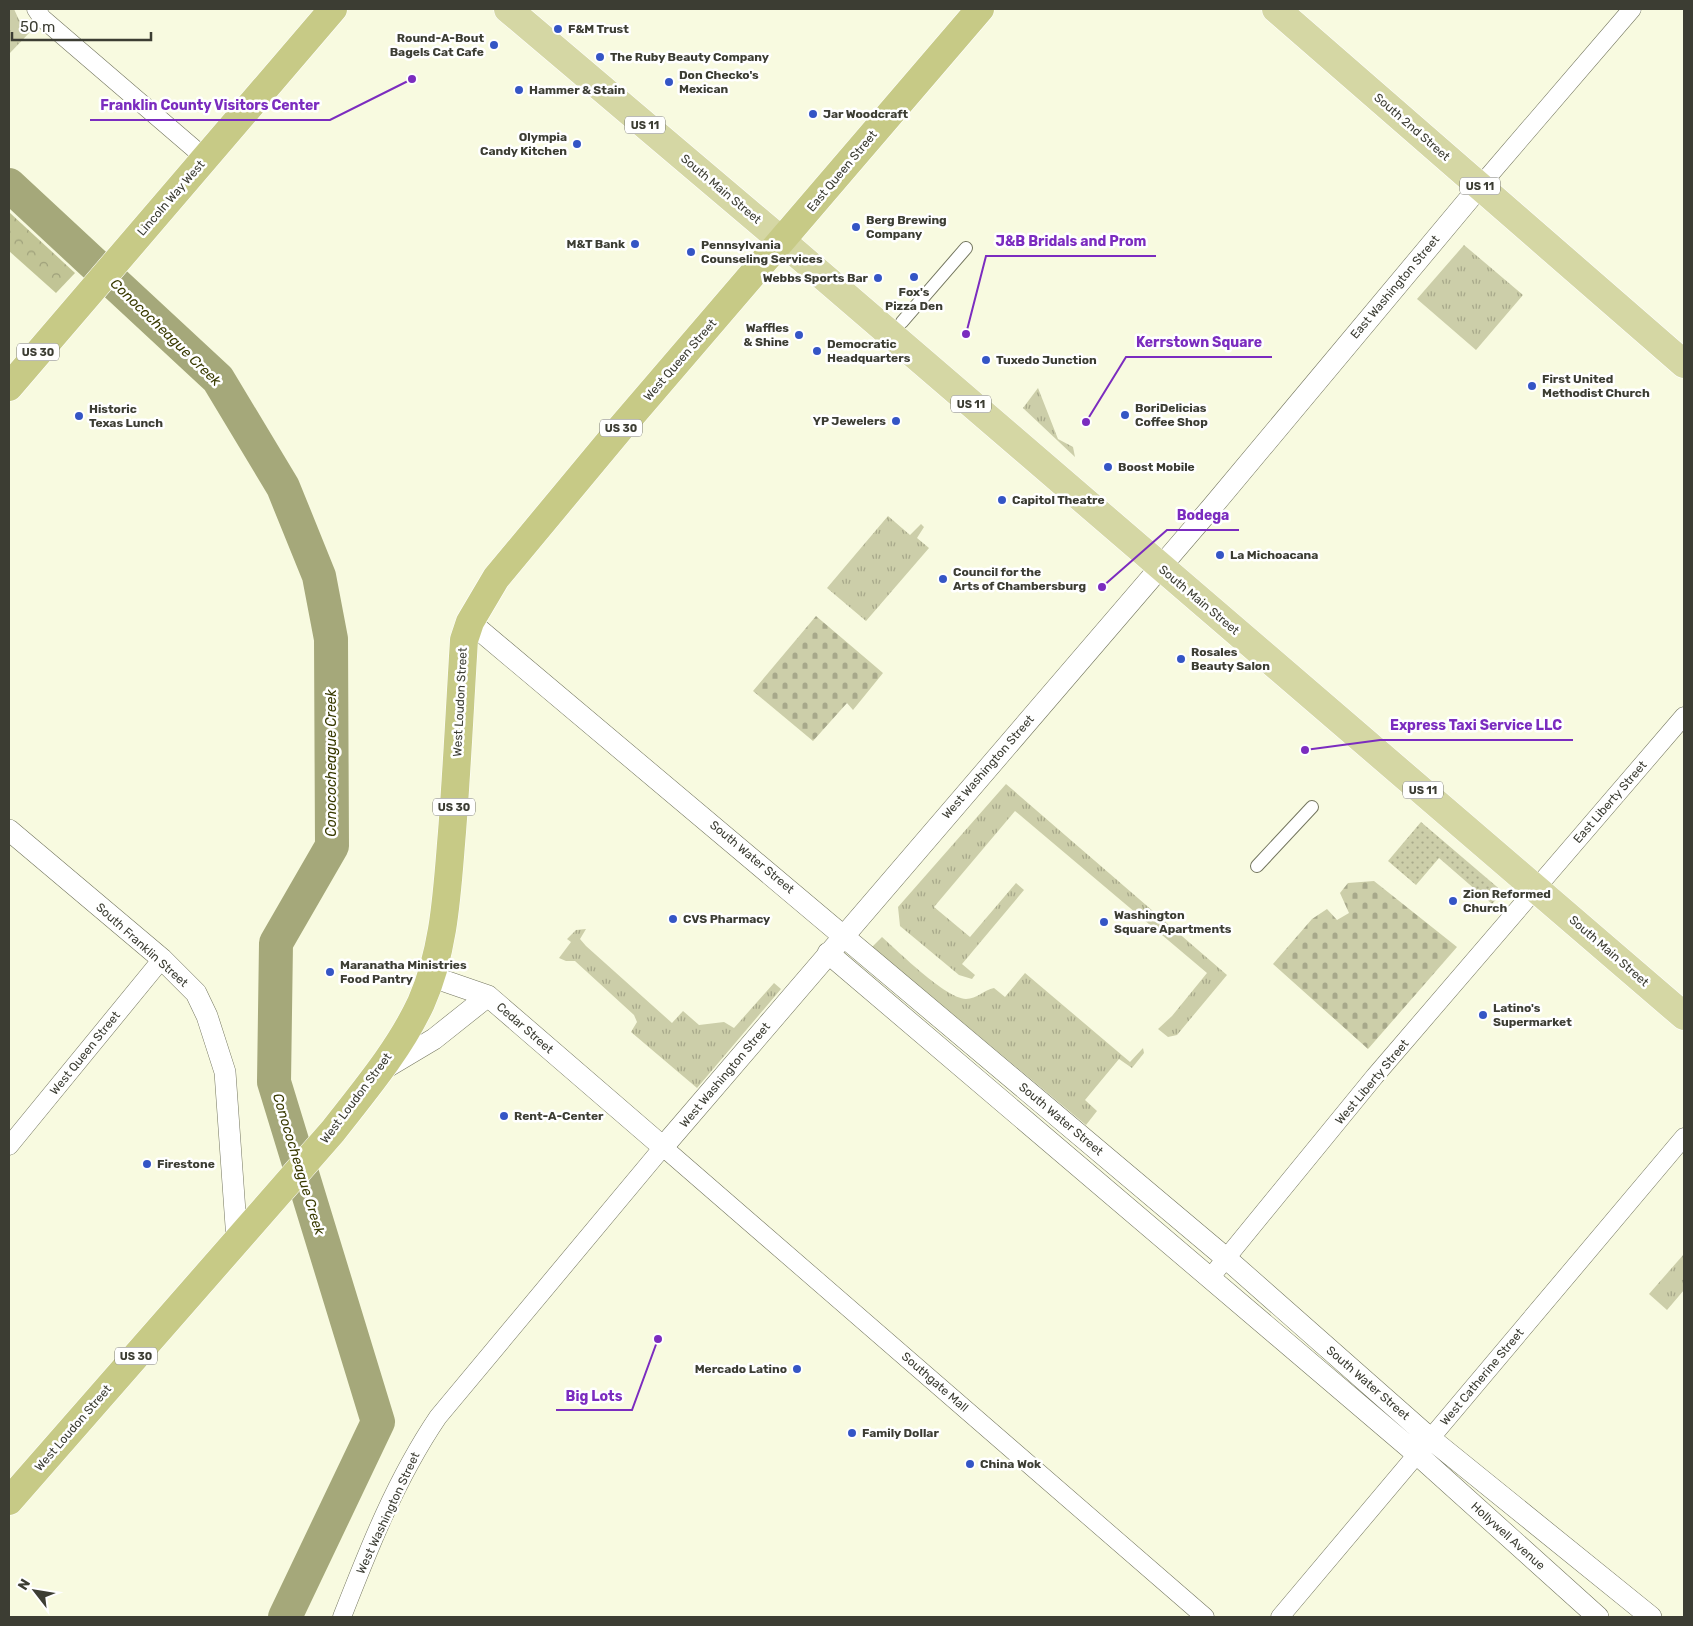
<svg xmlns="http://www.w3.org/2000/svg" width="1693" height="1626" font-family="Rubik,sans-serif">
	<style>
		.grass { fill: url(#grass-tufts) }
		.forest { fill: url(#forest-crowns) }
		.cemetery { fill: url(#cemetery-stones) }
		.garden { fill: url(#garden-dots) }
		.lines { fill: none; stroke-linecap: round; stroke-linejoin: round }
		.river { stroke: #a5a87a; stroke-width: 34 }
		.pedestrian-casing { stroke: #73755e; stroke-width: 14 }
		.minor-casing { stroke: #73755e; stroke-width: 19 }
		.tertiary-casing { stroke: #73755e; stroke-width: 22 }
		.primary-casing { stroke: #fff; stroke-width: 29 }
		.trunk-casing { stroke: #fff; stroke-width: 29 }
		.pedestrian { stroke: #fff; stroke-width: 12 }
		.minor { stroke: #fff; stroke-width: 18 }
		.tertiary { stroke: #fff; stroke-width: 21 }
		.primary { stroke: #d5d7a4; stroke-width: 28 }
		.trunk { stroke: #c7ca86; stroke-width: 28 }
		.poi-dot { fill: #3455c5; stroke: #fff; stroke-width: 2 }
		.labels { text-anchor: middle; stroke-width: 5; stroke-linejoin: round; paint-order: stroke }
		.shield { fill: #fff; stroke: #767770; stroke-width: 1 }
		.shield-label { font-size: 11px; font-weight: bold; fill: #3c3d33 }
		.poi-label { font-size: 12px; font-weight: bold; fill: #3c3d33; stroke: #fff; text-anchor: start }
		.street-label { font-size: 12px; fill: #3c3d33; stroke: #fff }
		.water-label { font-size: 14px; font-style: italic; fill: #393a00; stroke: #fff }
		.leader { fill: none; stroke: #7b2cbf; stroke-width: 2 }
		.callout-dot { fill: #7b2cbf; stroke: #fff; stroke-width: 2 }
		.callout-label { font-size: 14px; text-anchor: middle; font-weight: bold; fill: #7b2cbf; stroke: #fff; stroke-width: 5; stroke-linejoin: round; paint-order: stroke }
	</style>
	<defs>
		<pattern id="grass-tufts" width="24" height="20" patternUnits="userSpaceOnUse" patternTransform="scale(1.25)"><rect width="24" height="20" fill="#cccea9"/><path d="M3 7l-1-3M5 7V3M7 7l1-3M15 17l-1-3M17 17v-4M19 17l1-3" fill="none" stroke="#a7a88a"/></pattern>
		<pattern id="forest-crowns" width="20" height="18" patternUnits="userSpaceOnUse" patternTransform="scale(1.25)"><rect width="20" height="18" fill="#c1c495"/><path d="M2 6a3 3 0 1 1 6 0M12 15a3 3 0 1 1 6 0" fill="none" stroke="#9ea07a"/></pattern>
		<pattern id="cemetery-stones" width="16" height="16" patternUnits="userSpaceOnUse" patternTransform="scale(1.25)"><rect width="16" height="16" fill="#cccea9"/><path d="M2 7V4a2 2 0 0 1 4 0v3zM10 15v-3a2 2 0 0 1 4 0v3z" fill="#a7a88a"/></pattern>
		<pattern id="garden-dots" width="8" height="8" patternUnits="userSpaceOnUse" patternTransform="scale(1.25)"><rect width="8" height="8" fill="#cccea9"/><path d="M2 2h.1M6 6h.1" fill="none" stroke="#a7a88a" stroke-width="1.8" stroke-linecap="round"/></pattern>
	</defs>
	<rect width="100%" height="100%" fill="#f8fae0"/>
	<path class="grass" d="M 9,9 L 14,9 L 19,20 L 31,31 L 9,54 Z
		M 1464,245 L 1523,295 L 1476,350 L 1417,299 Z
		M 1038,388 L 1058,439 L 1073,447 L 1075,457 L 1023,408 Z
		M 888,516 L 910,535 L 921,524 L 924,527 L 917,538 L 929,548 L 866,621 L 827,588 Z
		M 1006,784 L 1227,975 L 1177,1035 L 1168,1037 L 1158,1029 L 1172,1016 L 1207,973 L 1015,811 L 934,907 L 970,937 L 1016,883 L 1024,890 L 962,964 L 975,975 L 972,979 L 959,975 L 900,926 L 898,907 Z
		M 586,929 L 580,939 L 586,946 L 672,1023 L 683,1011 L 699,1025 L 724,1022 L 734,1028 L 774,983 L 781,989 L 697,1088 L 631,1032 L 637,1022 L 634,1015 L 575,961 L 566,961 L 559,958 L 571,942 L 567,939 L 576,930 Z
		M 882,937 C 899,952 945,998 966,999 C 977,999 984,990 994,988 L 1005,997 L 1025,973 L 1130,1062 L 1143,1048 L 1144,1053 L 1132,1068 L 1119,1059 L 1085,1100 L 1097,1111 L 1086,1125 L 872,947 Z
		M 1684,1254 L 1684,1290 L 1667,1310 L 1649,1294 Z"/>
	<path class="forest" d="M 9,212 L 75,273 L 56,293 L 9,251 Z"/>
	<path class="cemetery" d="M 816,616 L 883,673 L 853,710 L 847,703 L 813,741 L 753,691 Z
		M 1374,881 L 1457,947 L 1368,1049 L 1273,964 L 1312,919 L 1327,909 L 1337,920 L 1349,913 L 1340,893 L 1348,883 Z"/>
	<path class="garden" d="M 1421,822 L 1503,892 L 1492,904 L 1439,858 L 1416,885 L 1388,861 Z"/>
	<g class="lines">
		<path class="river" d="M 9,185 L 218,379 L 283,487 L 319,576 L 331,639 L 332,846 L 276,943 L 274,1082 L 378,1422 L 285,1617"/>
		<defs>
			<path id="pedestrian" d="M 902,322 L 966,248
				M 1257,866 L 1312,807"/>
			<path id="minor" d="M 36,9 L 42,18 L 205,158
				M 1480,186 L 1632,9
				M 9,1146 L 162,959
				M 1210,1278 L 1375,1076 L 1684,716
				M 342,1617 C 369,1548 396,1479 438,1417 L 663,1147 L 1205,1617
				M 1280,1617 L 1684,1137"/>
			<path id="tertiary" d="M 470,622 L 1227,1259 L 1431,1439 L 1651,1617
				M 9,830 L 162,959 L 196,993 L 207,1016 L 225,1072 L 237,1240
				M 828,953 L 1418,1455 L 1598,1617
				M 430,976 L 488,996 L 663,1147 L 1212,507 L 1480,186
				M 382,1070 L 434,1039 L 488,996"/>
			<path id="primary" d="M 508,9 L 782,241 L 1684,1016
				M 1276,9 L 1684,364"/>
			<path id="trunk" d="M 9,387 L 333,9
				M 9,1501 L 333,1131 C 365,1090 399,1050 421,1003 C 445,949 447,890 452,832 C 457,768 460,704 464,640 L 470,622 L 496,578 L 619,430 L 980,9"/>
		</defs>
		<use href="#pedestrian" class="pedestrian-casing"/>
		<use href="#minor" class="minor-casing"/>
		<use href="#tertiary" class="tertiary-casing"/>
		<use href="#primary" class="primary-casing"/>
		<use href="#trunk" class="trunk-casing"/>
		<use href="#pedestrian" class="pedestrian"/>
		<use href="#minor" class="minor"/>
		<use href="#tertiary" class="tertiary"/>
		<use href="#primary" class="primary"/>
		<use href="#trunk" class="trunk"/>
	</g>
	<g class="poi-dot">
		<circle cx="558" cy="29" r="5"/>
		<circle cx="494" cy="45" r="5"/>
		<circle cx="600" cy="57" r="5"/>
		<circle cx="669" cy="82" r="5"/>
		<circle cx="519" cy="90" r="5"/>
		<circle cx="813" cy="114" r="5"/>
		<circle cx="577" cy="144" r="5"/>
		<circle cx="856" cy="227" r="5"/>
		<circle cx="635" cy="244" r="5"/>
		<circle cx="691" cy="252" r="5"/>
		<circle cx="914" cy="277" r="5"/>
		<circle cx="878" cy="278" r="5"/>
		<circle cx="799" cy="335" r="5"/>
		<circle cx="817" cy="351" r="5"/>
		<circle cx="986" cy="360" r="5"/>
		<circle cx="1532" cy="386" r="5"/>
		<circle cx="1125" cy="415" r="5"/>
		<circle cx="79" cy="416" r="5"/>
		<circle cx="896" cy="421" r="5"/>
		<circle cx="1108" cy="467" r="5"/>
		<circle cx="1002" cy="500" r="5"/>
		<circle cx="1220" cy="555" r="5"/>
		<circle cx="943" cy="579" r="5"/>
		<circle cx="1181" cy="659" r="5"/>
		<circle cx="1453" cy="901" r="5"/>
		<circle cx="673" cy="919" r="5"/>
		<circle cx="1104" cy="922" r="5"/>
		<circle cx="330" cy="972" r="5"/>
		<circle cx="1483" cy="1015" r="5"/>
		<circle cx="504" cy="1116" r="5"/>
		<circle cx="147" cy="1164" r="5"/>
		<circle cx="797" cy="1369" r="5"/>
		<circle cx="852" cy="1433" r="5"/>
		<circle cx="970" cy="1464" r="5"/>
	</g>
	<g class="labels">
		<g class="shield">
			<rect x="625" y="116.5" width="40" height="17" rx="4"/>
			<rect x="1460" y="177.5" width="40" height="17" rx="4"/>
			<rect x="17" y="343.5" width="42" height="17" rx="4"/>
			<rect x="951" y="395.5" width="40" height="17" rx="4"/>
			<rect x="600" y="419.5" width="42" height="17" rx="4"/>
			<rect x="1403" y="781.5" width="40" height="17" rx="4"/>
			<rect x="433" y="798.5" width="42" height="17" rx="4"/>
			<rect x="115" y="1347.5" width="42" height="17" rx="4"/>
		</g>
		<g class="shield-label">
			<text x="645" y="129">US 11</text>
			<text x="1480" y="190">US 11</text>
			<text x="38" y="356">US 30</text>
			<text x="971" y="408">US 11</text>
			<text x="621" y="432">US 30</text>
			<text x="1423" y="794">US 11</text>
			<text x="454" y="811">US 30</text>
			<text x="136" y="1360">US 30</text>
		</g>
		<g class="poi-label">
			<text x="568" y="33">F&amp;M Trust</text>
			<text x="484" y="42" text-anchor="end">Round-A-Bout<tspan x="484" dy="14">Bagels Cat Cafe</tspan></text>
			<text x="610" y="61">The Ruby Beauty Company</text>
			<text x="679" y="79">Don Checko's<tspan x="679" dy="14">Mexican</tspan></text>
			<text x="529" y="94">Hammer &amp; Stain</text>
			<text x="823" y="118">Jar Woodcraft</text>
			<text x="567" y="141" text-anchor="end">Olympia<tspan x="567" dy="14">Candy Kitchen</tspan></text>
			<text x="866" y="224">Berg Brewing<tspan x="866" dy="14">Company</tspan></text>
			<text x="625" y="248" text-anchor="end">M&amp;T Bank</text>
			<text x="701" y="249">Pennsylvania<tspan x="701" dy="14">Counseling Services</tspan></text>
			<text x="868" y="282" text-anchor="end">Webbs Sports Bar</text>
			<text x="914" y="296" text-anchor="middle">Fox's<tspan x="914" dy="14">Pizza Den</tspan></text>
			<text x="789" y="332" text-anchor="end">Waffles<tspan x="789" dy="14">&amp; Shine</tspan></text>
			<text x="827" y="348">Democratic<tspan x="827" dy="14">Headquarters</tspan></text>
			<text x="996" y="364">Tuxedo Junction</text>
			<text x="1542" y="383">First United<tspan x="1542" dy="14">Methodist Church</tspan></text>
			<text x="1135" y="412">BoriDelicias<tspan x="1135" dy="14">Coffee Shop</tspan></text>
			<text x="89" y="413">Historic<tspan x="89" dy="14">Texas Lunch</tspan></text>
			<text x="886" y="425" text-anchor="end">YP Jewelers</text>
			<text x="1118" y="471">Boost Mobile</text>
			<text x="1012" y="504">Capitol Theatre</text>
			<text x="1230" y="559">La Michoacana</text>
			<text x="953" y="576">Council for the<tspan x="953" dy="14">Arts of Chambersburg</tspan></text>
			<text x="1191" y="656">Rosales<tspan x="1191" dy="14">Beauty Salon</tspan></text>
			<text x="1463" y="898">Zion Reformed<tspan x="1463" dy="14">Church</tspan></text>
			<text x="1114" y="919">Washington<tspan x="1114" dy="14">Square Apartments</tspan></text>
			<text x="683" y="923">CVS Pharmacy</text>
			<text x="340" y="969">Maranatha Ministries<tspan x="340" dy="14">Food Pantry</tspan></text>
			<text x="1493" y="1012">Latino's<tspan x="1493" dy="14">Supermarket</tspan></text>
			<text x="514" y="1120">Rent-A-Center</text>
			<text x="157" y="1168">Firestone</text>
			<text x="787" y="1373" text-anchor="end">Mercado Latino</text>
			<text x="862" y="1437">Family Dollar</text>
			<text x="980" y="1468">China Wok</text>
		</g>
		<g class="street-label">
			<text transform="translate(1412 127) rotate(41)" y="4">South 2nd Street</text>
			<text transform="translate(842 171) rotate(-50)" y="4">East Queen Street</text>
			<text transform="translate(721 189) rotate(40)" y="4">South Main Street</text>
			<text transform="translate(171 198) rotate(-49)" y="4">Lincoln Way West</text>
			<text transform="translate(1395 287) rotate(-50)" y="4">East Washington Street</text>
			<text transform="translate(680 360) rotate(-49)" y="4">West Queen Street</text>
			<text transform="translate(1199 600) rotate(40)" y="4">South Main Street</text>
			<text transform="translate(460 702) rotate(-87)" y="4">West Loudon Street</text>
			<text transform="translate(988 767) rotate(-49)" y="4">West Washington Street</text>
			<text transform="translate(1610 802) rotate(-49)" y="4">East Liberty Street</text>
			<text transform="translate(752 857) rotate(40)" y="4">South Water Street</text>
			<text transform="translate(142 945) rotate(42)" y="4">South Franklin Street</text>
			<text transform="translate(1609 951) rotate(41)" y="4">South Main Street</text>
			<text transform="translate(525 1028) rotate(41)" y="4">Cedar Street</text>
			<text transform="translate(85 1053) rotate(-51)" y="4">West Queen Street</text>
			<text transform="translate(725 1075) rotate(-50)" y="4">West Washington Street</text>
			<text transform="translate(1372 1082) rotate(-50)" y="4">West Liberty Street</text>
			<text transform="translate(356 1098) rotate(-53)" y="4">West Loudon Street</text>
			<text transform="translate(1061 1119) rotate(40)" y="4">South Water Street</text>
			<text transform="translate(1482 1377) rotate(-50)" y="4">West Catherine Street</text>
			<text transform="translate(935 1382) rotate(41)" y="4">Southgate Mall</text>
			<text transform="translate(1368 1383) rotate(41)" y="4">South Water Street</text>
			<text transform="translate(73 1428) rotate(-49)" y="4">West Loudon Street</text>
			<text transform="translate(388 1513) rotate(-65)" y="4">West Washington Street</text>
			<text transform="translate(1508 1536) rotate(42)" y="4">Hollywell Avenue</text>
		</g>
		<g class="water-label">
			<text transform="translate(166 332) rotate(44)" y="5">Conococheague Creek</text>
			<text transform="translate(331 763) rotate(-90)" y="5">Conococheague Creek</text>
			<text transform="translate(299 1164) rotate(73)" y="5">Conococheague Creek</text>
		</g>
	</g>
	<path class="leader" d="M412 79L330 120H90M966 334L986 256H1156M1086 422L1126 357H1272M1102 587L1167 530H1239M1305 750L1380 740H1573M658 1339L632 1410H556"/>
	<g class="callout-dot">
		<circle cx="412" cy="79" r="5"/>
		<circle cx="966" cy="334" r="5"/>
		<circle cx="1086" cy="422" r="5"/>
		<circle cx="1102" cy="587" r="5"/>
		<circle cx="1305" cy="750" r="5"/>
		<circle cx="658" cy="1339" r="5"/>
	</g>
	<g class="callout-label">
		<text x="210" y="110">Franklin County Visitors Center</text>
		<text x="1071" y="246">J&amp;B Bridals and Prom</text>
		<text x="1199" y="347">Kerrstown Square</text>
		<text x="1203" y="520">Bodega</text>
		<text x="1476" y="730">Express Taxi Service LLC</text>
		<text x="594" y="1401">Big Lots</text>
	</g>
	<rect width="1693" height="1626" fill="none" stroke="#3c3d33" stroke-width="20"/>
	<g transform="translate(35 1591) rotate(301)" stroke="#ffffff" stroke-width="4" paint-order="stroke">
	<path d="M0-4L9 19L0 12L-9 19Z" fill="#3c3d33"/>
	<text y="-8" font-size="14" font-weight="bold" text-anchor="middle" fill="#3c3d33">N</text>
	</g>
	<path d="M12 32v8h139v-8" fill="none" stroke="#3c3d33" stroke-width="2.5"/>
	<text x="20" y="32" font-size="15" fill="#3c3d33" stroke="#ffffff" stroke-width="4" paint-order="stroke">50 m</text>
</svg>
